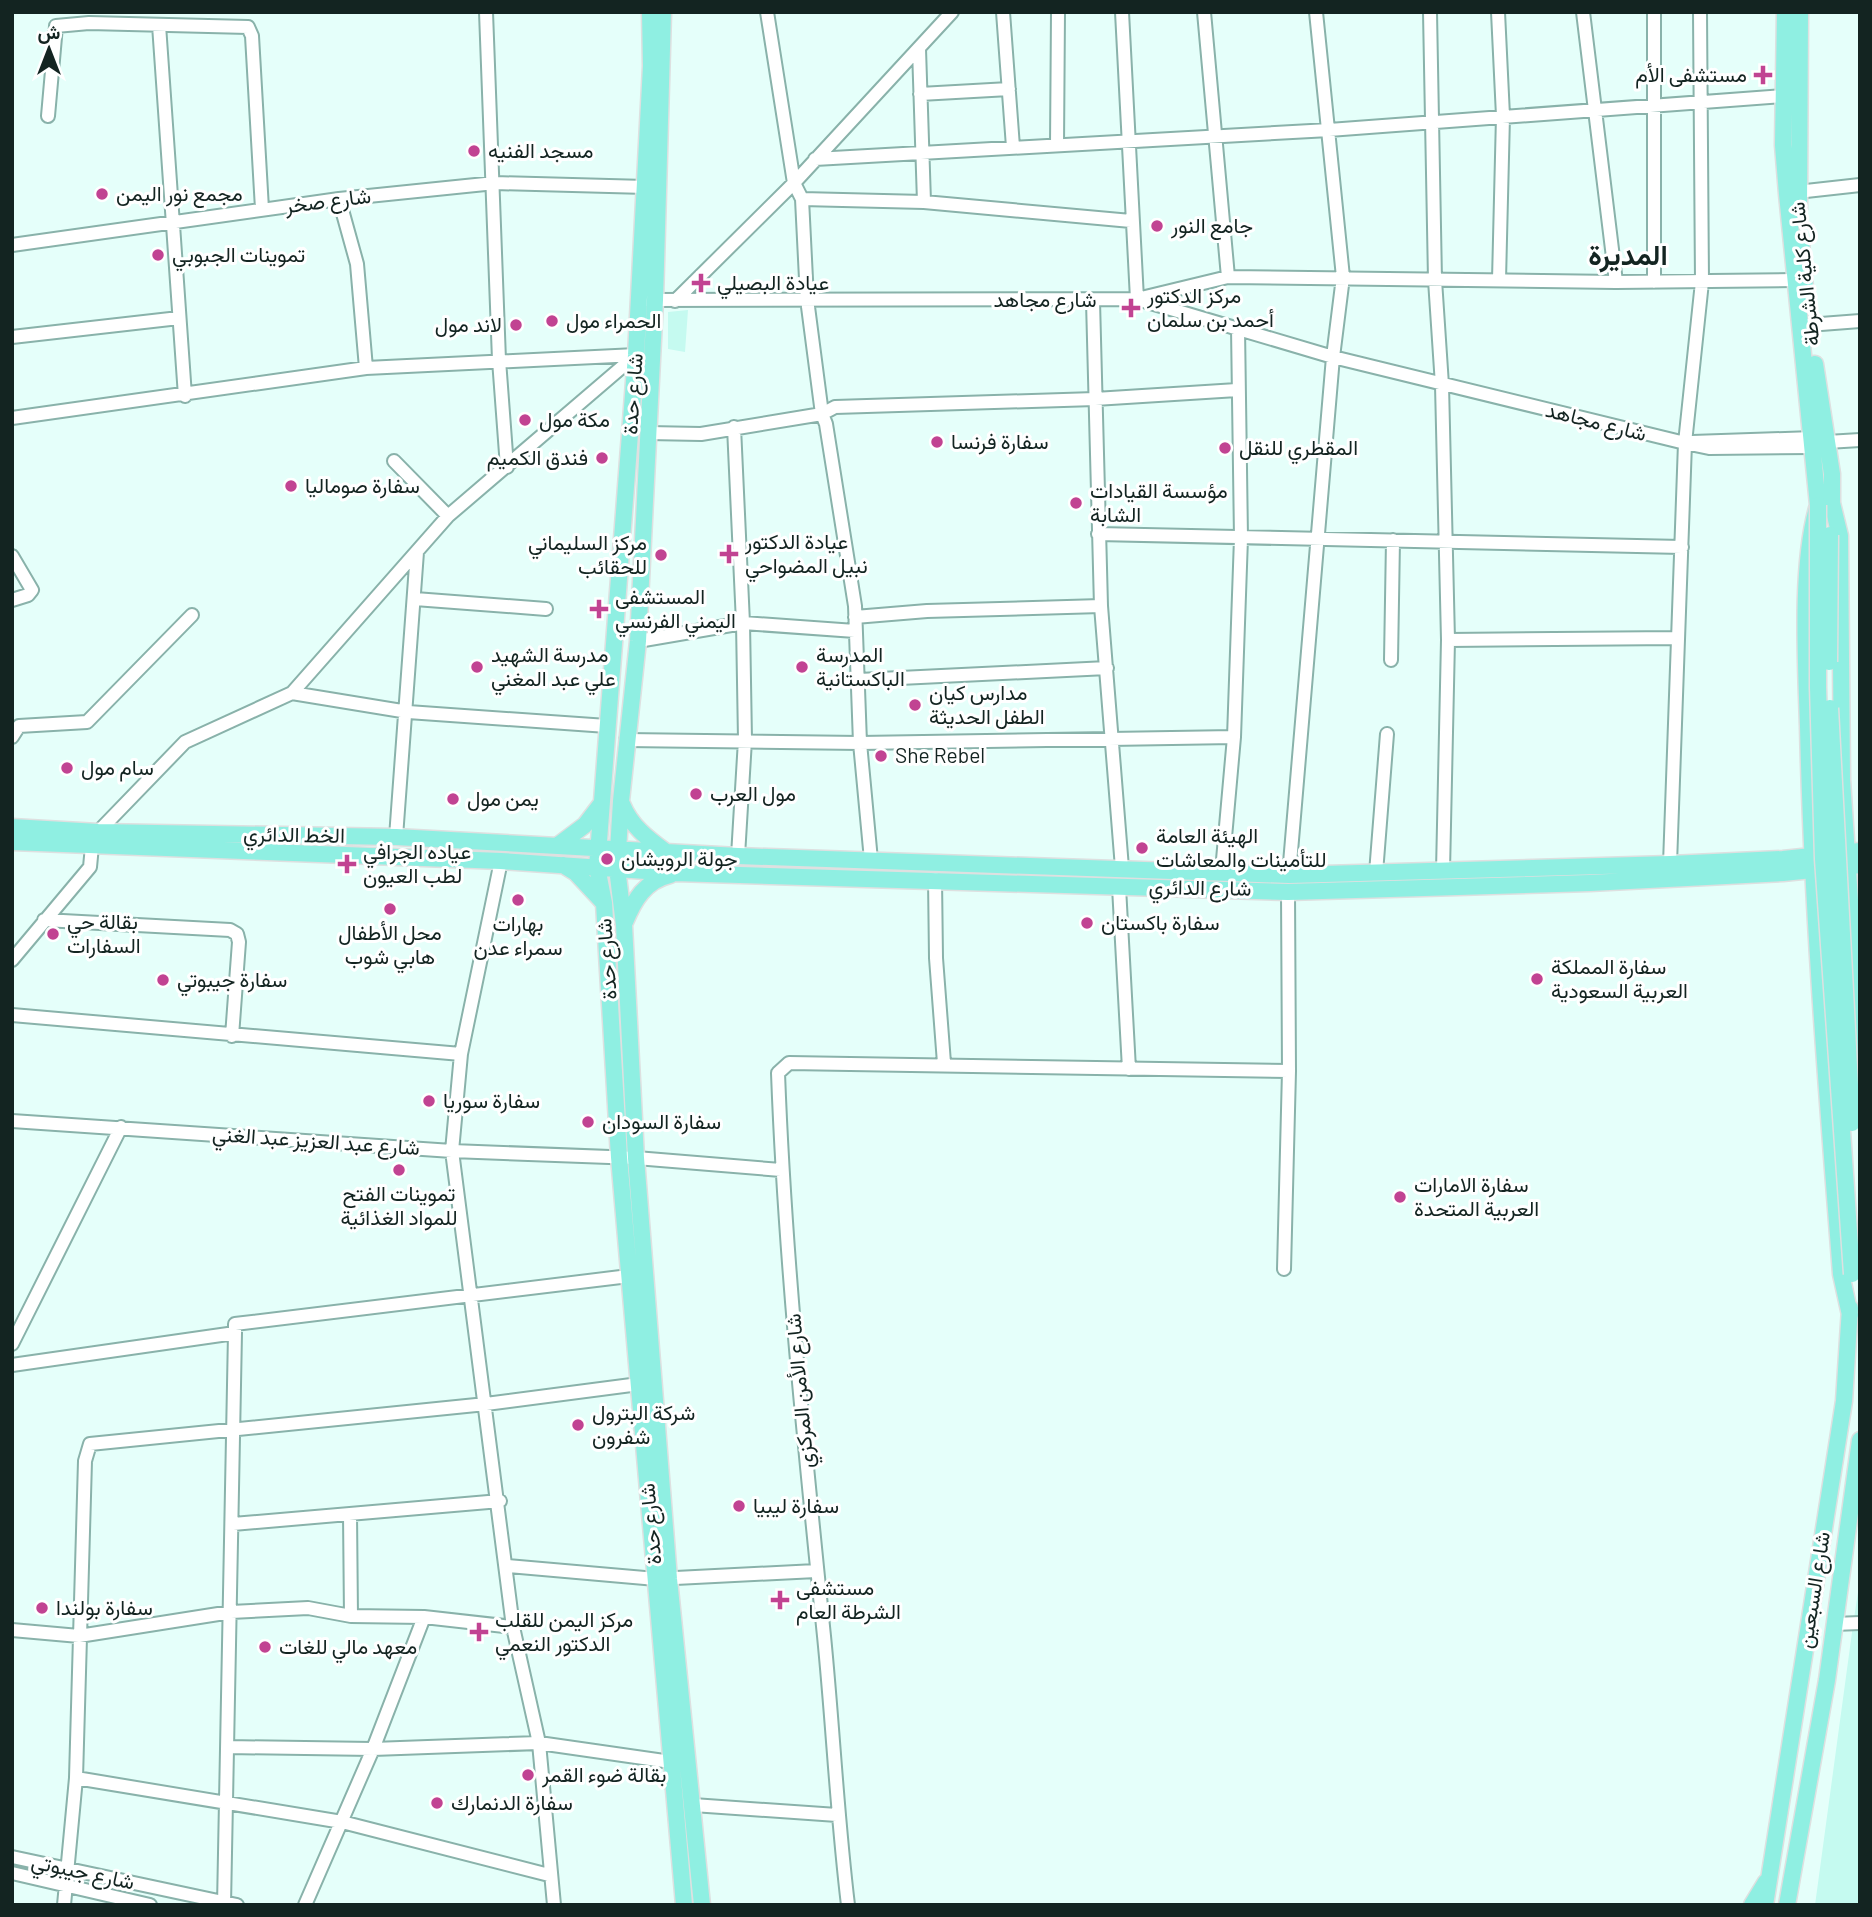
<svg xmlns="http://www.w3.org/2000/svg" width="1872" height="1917" font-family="Barlow,Vazirmatn,sans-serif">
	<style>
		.built { fill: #c5faf0 }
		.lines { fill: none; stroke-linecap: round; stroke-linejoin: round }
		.minor-casing { stroke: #89b2aa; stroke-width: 16 }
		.major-casing { stroke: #dee0e0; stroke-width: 19 }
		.minor { stroke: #fff; stroke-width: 12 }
		.major { stroke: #8fefe2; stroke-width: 16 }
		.major-bridge-casing { stroke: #dee0e0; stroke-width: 19; stroke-linecap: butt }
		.major-bridge { stroke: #8fefe2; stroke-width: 16 }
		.poi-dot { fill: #c14392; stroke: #fff; stroke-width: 2.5 }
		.labels { text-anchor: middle; stroke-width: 6; stroke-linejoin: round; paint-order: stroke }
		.poi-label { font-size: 21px; fill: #132421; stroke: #fff; text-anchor: start }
		.street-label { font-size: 21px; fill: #132421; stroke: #fff }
		.district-label { font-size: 28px; font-weight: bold; fill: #132421; stroke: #fff }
	</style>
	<rect width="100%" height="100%" fill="#e5fffa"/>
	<path class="built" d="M 688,310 L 685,352 L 668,349 L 668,312 Z
		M 1860,1579 L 1860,1905 L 1815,1905 L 1853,1625 Z"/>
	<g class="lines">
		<defs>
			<path id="minor" d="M 486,12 L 499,360 L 507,467
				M 767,12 L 794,183 L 802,199 L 807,299 L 822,414 L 826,424 L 855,606 L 860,743 L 871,860
				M 1003,12 L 1013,147
				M 1122,12 L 1137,299 L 1228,277 L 1616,282 L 1794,280
				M 1204,12 L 1228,277
				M 1430,12 L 1435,280 L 1442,385 L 1448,640 L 1443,871
				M 1498,12 L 1503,116 L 1499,280
				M 1583,12 L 1616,282
				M 159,25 L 185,396
				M 919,49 L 924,202
				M 920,94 L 1009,89
				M 48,116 L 56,26 L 89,23 L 248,27 L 252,36 L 262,209
				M 1057,145 L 1058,12
				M 815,159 L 1329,130 L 1783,96
				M 1797,192 L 1860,185
				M 339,199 L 357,264 L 366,368
				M 802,199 L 924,202 L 1131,221
				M 12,245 L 339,199 L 495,183 L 646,187
				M 1654,282 L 1654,12
				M 646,300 L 1137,299 L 1333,357 L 1685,443 L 1709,448 L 1814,447
				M 675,301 L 794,183 L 952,12
				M 1093,301 L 1101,606 L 1122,868
				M 1808,325 L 1860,321
				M 12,337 L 179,318
				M 12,418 L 366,368 L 636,355
				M 734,427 L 743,623 L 745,740 L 738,856
				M 648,433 L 701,434 L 822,414 L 835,407 L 1095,399 L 1237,390
				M 1692,442 L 1813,438
				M 1827,442 L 1860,440
				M 394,461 L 448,516
				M 1098,534 L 1682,547
				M 415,599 L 546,609
				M 12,600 L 28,595 L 32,590 L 12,556
				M 855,617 L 927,611 L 1101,606
				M 1448,640 L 1677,638
				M 638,641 L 743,623 L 855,631
				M 1391,660 L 1393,540
				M 859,680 L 1107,668
				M 292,693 L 408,712 L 607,726
				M 12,737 L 19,726 L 87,722 L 192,615
				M 626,740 L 860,743 L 1234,737
				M 98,832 L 185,742 L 292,693 L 448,516 L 636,355
				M 396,837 L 417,552
				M 501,861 L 461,1054 L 452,1151 L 513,1627 L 539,1743 L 554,1905
				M 1670,864 L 1685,443 L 1702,282 L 1700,12
				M 1222,871 L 1234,737 L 1241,538 L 1238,328
				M 1376,873 L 1387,734
				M 1289,875 L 1333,357 L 1343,277 L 1316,12
				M 935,879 L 936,958 L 944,1063
				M 1119,887 L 1129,1069
				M 44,920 L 230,930 L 237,934 L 239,942 L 232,1036
				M 12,960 L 90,867 L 92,846
				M 12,1015 L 461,1054
				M 12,1121 L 452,1151 L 636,1158 L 781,1170
				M 1284,1269 L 1289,1071 L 1288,892
				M 12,1344 L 121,1127
				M 12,1365 L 235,1333 L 235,1324 L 629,1276
				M 350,1514 L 351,1616
				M 233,1524 L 500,1501
				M 507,1566 L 656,1579 L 816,1571
				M 1834,1624 L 1860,1623
				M 12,1630 L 79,1636 L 231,1612 L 308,1608 L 351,1616 L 424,1617 L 513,1627
				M 228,1747 L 373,1749 L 539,1743 L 671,1762
				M 76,1778 L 342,1822 L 549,1875
				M 693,1805 L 837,1815
				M 12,1857 L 237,1905
				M 12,1873 L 150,1905
				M 64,1905 L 76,1778 L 85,1461 L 90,1444 L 486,1404 L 639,1384
				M 224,1905 L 235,1333
				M 305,1905 L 373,1749 L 424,1617
				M 848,1905 C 837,1815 833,1726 824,1636 C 805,1449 785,1261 778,1073 L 789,1063 L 1289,1071"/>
			<path id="major" d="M 650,12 L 651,66 L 636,355 L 597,867 L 604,903 L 619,1157 L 684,1905
				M 663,12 L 655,300 L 638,641 L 621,801 L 617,868 L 624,925 L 636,1158 L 669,1579 L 702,1905
				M 1785,12 L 1783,145 L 1787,194 L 1818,505 C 1800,564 1806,662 1808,726 C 1812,909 1827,1092 1841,1274 L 1850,1315
				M 1799,209 L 1800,12
				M 1801,242 L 1806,300
				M 1815,364 L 1832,474 L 1832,511
				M 1832,503 L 1840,536 L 1842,780 L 1860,1050
				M 622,804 C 631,826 647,838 666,852
				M 12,827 L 98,832 L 396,837 L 738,856 L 1289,875 L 1670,864 L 1783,859 L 1860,851
				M 12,842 L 501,861 L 675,873 L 1288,892 L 1590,883 L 1783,873 L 1860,865
				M 557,846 L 585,825 L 601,804
				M 563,865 L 576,873 L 602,901
				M 625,922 C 634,900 645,881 670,875
				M 1752,1905 L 1766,1882
				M 1765,1905 L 1844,1401 L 1850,1308
				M 1787,1905 L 1827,1680 L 1860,1440"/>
		</defs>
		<use href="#minor" class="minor-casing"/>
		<use href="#major" class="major-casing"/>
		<use href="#minor" class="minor"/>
		<use href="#major" class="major"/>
		<defs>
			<path id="major-bridge" d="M 1818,505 L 1818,687 L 1823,859 L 1852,1274
				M 1829,662 L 1830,535
				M 1830,708 L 1852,1123"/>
		</defs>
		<use href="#major-bridge" class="major-bridge-casing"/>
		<use href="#major-bridge" class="major-bridge"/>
	</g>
	<g class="poi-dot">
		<path d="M1759.5 64.5h7v7h7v7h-7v7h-7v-7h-7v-7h7z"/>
		<circle cx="474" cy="151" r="7"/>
		<circle cx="102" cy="194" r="7"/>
		<circle cx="1157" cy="226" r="7"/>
		<circle cx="158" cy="255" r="7"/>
		<path d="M697.5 272.5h7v7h7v7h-7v7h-7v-7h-7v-7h7z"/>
		<path d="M1127.5 297.5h7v7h7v7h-7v7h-7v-7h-7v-7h7z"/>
		<circle cx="552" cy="321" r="7"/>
		<circle cx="516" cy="325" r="7"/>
		<circle cx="525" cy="420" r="7"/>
		<circle cx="937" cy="442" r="7"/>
		<circle cx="1225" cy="448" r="7"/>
		<circle cx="602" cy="458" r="7"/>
		<circle cx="291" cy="486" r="7"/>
		<circle cx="1076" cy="503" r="7"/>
		<path d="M725.5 543.5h7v7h7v7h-7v7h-7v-7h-7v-7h7z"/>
		<circle cx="661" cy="555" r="7"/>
		<path d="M595.5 598.5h7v7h7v7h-7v7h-7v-7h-7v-7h7z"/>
		<circle cx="477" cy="667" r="7"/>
		<circle cx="802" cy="667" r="7"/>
		<circle cx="915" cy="705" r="7"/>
		<circle cx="881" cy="756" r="7"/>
		<circle cx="67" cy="768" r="7"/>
		<circle cx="696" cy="794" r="7"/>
		<circle cx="453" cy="799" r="7"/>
		<circle cx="1142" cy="848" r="7"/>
		<circle cx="607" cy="859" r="7"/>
		<path d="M343.5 853.5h7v7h7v7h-7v7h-7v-7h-7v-7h7z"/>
		<circle cx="518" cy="900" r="7"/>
		<circle cx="390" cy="909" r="7"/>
		<circle cx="1087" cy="923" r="7"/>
		<circle cx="53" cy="934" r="7"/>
		<circle cx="1537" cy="979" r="7"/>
		<circle cx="163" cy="980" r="7"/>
		<circle cx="429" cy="1101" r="7"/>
		<circle cx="588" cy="1122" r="7"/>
		<circle cx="399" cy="1170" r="7"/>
		<circle cx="1400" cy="1197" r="7"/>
		<circle cx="578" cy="1425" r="7"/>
		<circle cx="739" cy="1506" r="7"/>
		<path d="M776.5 1589.5h7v7h7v7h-7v7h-7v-7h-7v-7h7z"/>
		<circle cx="42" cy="1608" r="7"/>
		<path d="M475.5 1621.5h7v7h7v7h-7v7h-7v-7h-7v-7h7z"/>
		<circle cx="265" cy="1647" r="7"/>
		<circle cx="528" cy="1775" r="7"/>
		<circle cx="437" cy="1803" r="7"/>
	</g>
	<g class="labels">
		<g class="poi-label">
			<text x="1747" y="82" text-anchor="end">مستشفى الأم</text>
			<text x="488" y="158">مسجد الفنيه</text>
			<text x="116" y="201">مجمع نور اليمن</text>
			<text x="1171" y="233">جامع النور</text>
			<text x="172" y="262">تموينات الجبوبي</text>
			<text x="717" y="290">عيادة البصيلي</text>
			<text x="1147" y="303">مركز الدكتور<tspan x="1147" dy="24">أحمد بن سلمان</tspan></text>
			<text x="566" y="328">الحمراء مول</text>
			<text x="502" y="332" text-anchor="end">لاند مول</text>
			<text x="539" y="427">مكة مول</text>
			<text x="951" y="449">سفارة فرنسا</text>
			<text x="1239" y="455">المقطري للنقل</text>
			<text x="588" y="465" text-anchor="end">فندق الكميم</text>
			<text x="305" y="493">سفارة صوماليا</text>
			<text x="1090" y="498">مؤسسة القيادات<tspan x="1090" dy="24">الشابة</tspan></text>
			<text x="745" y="549">عيادة الدكتور<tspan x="745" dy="24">نبيل المضواحي</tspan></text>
			<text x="647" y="550" text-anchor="end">مركز السليماني<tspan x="647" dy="24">للحقائب</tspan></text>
			<text x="615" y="604">المستشفى<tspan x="615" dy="24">اليمني الفرنسي</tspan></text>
			<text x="491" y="662">مدرسة الشهيد<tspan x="491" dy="24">علي عبد المغني</tspan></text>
			<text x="816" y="662">المدرسة<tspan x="816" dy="24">الباكستانية</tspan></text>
			<text x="929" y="700">مدارس كيان<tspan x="929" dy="24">الطفل الحديثة</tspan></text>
			<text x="895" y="763">She Rebel</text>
			<text x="81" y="775">سام مول</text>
			<text x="710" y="801">مول العرب</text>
			<text x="467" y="806">يمن مول</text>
			<text x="1156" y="843">الهيئة العامة<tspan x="1156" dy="24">للتأمينات والمعاشات</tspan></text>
			<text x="363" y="859">عياده الجرافي<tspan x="363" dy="24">لطب العيون</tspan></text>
			<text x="621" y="866">جولة الرويشان</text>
			<text x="67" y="929">بقالة حي<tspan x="67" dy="24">السفارات</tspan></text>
			<text x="1101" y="930">سفارة باكستان</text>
			<text x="518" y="931" text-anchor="middle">بهارات<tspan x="518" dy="24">سمراء عدن</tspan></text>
			<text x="390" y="940" text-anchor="middle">محل الأطفال<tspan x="390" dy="24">هابي شوب</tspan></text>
			<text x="1551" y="974">سفارة المملكة<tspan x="1551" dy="24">العربية السعودية</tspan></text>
			<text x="177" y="987">سفارة جيبوتي</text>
			<text x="443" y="1108">سفارة سوريا</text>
			<text x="602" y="1129">سفارة السودان</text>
			<text x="1414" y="1192">سفارة الامارات<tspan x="1414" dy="24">العربية المتحدة</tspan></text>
			<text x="399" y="1201" text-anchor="middle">تموينات الفتح<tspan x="399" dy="24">للمواد الغذائية</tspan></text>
			<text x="592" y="1420">شركة البترول<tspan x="592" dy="24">شفرون</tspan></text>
			<text x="753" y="1513">سفارة ليبيا</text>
			<text x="796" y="1595">مستشفى<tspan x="796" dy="24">الشرطة العام</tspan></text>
			<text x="56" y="1615">سفارة بولندا</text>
			<text x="495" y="1627">مركز اليمن للقلب<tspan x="495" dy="24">الدكتور النعمي</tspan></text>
			<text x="279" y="1654">معهد مالي للغات</text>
			<text x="542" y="1782">بقالة ضوء القمر</text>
			<text x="451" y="1810">سفارة الدنمارك</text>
		</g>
		<g class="street-label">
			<text transform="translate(328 201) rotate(-7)" y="7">شارع صخر</text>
			<text transform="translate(1805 274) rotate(-96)" y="7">شارع كلية الشرطة</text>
			<text x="1045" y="307">شارع مجاهد</text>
			<text transform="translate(633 394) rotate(-86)" y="7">شارع حدة</text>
			<text transform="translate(1596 422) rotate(14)" y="7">شارع مجاهد</text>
			<text transform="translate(294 835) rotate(1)" y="7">الخط الدائري</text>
			<text transform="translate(1200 888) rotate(1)" y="7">شارع الدائري</text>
			<text transform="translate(607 959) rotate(-94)" y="7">شارع حدة</text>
			<text transform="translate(316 1141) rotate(4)" y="7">شارع عبد العزيز عبد الغني</text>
			<text transform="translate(800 1391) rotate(-95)" y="7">شارع الأمن المركزي</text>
			<text transform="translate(651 1524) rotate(-95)" y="7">شارع حدة</text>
			<text transform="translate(1814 1590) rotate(-81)" y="7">شارع السبعين</text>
			<text transform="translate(83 1872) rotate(12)" y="7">شارع جيبوتي</text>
		</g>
		<g class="district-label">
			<text x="1628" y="265">المديرة</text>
		</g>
	</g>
	<rect width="1872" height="1917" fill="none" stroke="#132421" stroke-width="28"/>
	<g transform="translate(49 49)" stroke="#ffffff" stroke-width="5" paint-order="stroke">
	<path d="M0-5L12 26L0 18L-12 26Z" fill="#132421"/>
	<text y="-10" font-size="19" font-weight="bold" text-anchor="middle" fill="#132421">ش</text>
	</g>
</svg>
